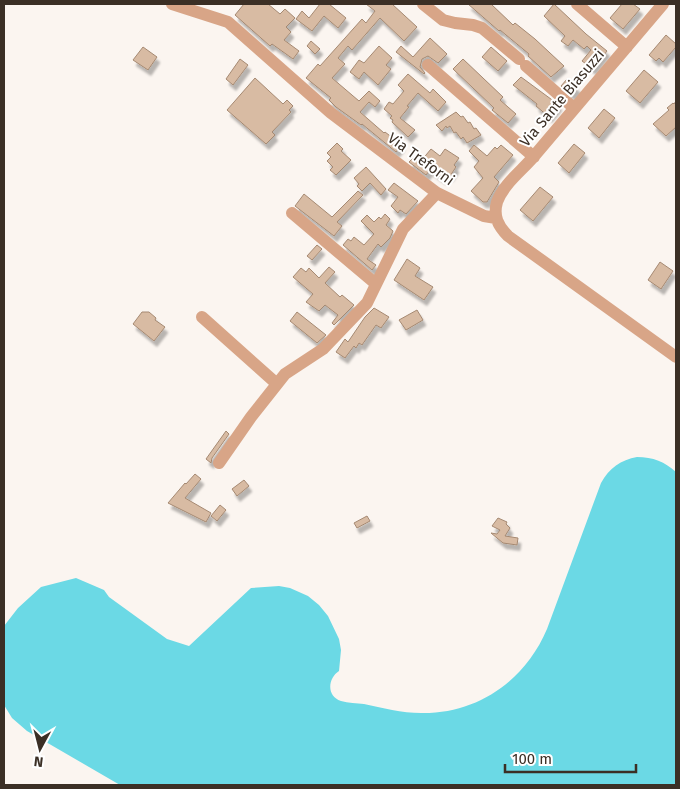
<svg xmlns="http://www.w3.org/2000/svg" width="680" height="789" font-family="'Fira Sans',sans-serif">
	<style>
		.water { fill: #6bd9e5 }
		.building { fill: #d8bba3; stroke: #a58972; filter: url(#shadow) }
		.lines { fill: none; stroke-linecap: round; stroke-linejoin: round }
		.minor { stroke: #d8a587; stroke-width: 12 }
		.labels { text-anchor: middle; stroke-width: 4; stroke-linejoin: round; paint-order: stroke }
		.street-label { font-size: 15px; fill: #3b2f25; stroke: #fff }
	</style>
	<defs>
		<filter id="shadow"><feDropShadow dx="3" dy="5.5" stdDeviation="1" flood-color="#0004"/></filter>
	</defs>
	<rect width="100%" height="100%" fill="#fbf5f0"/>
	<path class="water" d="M 637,457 C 653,457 665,462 676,472 L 676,785 L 120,785 L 27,731 L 12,718 L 4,705 L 4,626 L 18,608 L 41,587 L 76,578 L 104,590 L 109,597 L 167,639 L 189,646 L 251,588 L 279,586 L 290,588 L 308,596 L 319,605 L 328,616 L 339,639 L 341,650 L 339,671 C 328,678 326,696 341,701 C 348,703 357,703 364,704 C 382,708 402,713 421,713 C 477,714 525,681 547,629 L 601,483 C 609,468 621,460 637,457 Z"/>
	<path class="building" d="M 244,4 L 268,4 L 280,14 L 285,9 L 295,18 L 286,27 L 291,32 L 284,40 L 299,51 L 293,59 L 272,44 L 270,46 L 235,15 Z
		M 320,4 L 329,4 L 346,18 L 338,28 L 324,16 L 312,31 L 296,19 L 302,11 L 309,18 Z
		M 366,4 L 392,4 L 417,27 L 404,41 L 380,18 L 352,50 L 348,46 L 338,58 L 345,64 L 332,78 L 359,101 L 369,91 L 380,101 L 375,107 L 369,102 L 360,112 L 384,133 L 385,132 L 402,145 L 396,152 L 362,124 L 361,125 L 336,107 L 329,100 L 331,98 L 306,78 L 318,64 L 320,66 L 362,19 L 366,23 L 375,11 Z
		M 468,4 L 491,4 L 513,25 L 515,23 L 535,39 L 564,66 L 551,77 L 528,56 L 529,54 L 500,30 L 499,31 Z
		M 554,4 L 586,34 L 607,51 L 593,69 L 582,61 L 591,50 L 587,46 L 584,49 L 573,40 L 568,46 L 561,41 L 565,36 L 544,16 Z
		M 622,4 L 633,4 L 640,9 L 623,29 L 610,18 Z
		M 666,35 L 676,44 L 676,47 L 663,62 L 659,58 L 656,61 L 649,55 Z
		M 430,38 L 447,54 L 438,63 L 428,56 L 422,59 L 420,67 L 425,73 L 424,74 L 396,52 L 401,46 L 413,57 Z
		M 311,41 L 320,49 L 315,54 L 307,46 Z
		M 379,46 L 392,58 L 386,65 L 391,69 L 378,85 L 364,72 L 359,79 L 350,72 L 359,60 L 364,63 Z
		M 143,47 L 157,57 L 148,70 L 133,60 Z
		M 491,47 L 507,61 L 498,71 L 482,57 Z
		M 240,59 L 248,65 L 233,85 L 226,79 Z
		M 463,59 L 503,97 L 500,100 L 516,114 L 508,123 L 492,110 L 494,108 L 453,69 Z
		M 644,70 L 658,82 L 640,103 L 626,91 Z
		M 408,74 L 430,93 L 433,89 L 446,102 L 438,111 L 418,93 L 407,106 L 409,107 L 400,118 L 415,130 L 408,137 L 392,122 L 393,120 L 390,118 L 392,116 L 384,109 L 389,102 L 393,104 L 404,91 L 398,85 Z
		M 521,77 L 559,105 L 549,117 L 536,106 L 537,104 L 513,85 Z
		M 255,78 L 283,104 L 287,100 L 293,106 L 289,110 L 291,112 L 272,132 L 275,135 L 266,144 L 227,110 Z
		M 567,79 L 578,88 L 572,95 L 561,86 Z
		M 676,101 L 676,127 L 666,136 L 653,124 L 669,110 L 667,108 L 673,103 L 674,104 Z
		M 604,109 L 615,118 L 599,138 L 588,128 Z
		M 456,112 L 461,117 L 463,116 L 468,123 L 470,122 L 474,129 L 476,128 L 481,135 L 467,143 L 463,137 L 461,139 L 456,132 L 454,133 L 450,126 L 447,128 L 446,126 L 442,131 L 436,125 Z
		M 337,143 L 343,149 L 341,151 L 351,160 L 336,175 L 330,170 L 333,167 L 327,161 L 331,157 L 327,153 Z
		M 574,144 L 585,153 L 569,173 L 558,163 Z
		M 474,145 L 487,156 L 495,147 L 497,149 L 501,145 L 513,155 L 494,177 L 499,182 L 487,202 L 483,202 L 471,191 L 483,178 L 474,167 L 479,161 L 469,151 Z
		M 431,149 L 440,156 L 445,149 L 459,158 L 454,165 L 456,167 L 450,176 L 447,174 L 443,179 L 430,170 L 426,175 L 409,162 L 415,156 L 421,161 Z
		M 366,167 L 386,189 L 381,195 L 370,183 L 362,191 L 357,186 L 359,184 L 354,178 Z
		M 394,183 L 418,201 L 406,214 L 400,210 L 398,213 L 391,206 L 398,197 L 388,190 Z
		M 540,187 L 553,197 L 533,221 L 520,210 Z
		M 358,191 L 363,195 L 337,222 L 342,226 L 334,236 L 295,206 L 304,194 L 332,217 Z
		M 385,214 L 390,219 L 386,225 L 393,231 L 390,238 L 381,247 L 378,244 L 367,259 L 376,265 L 372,270 L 343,245 L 348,239 L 351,241 L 354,237 L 364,245 L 374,234 L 361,221 L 367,215 L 374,222 L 379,217 L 381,219 Z
		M 317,245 L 322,249 L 312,260 L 307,256 Z
		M 407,259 L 420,268 L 415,276 L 433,287 L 424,300 L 394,280 Z
		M 660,262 L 673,271 L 661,289 L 648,280 Z
		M 329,267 L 335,272 L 325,283 L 340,297 L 342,295 L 354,305 L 334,325 L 332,323 L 338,315 L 325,305 L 319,311 L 306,302 L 313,294 L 293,277 L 301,268 L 306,272 L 309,268 L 319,278 Z
		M 374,308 L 389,317 L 381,328 L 376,325 L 362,345 L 359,343 L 356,348 L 354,346 L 345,358 L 336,352 L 345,339 L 348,342 L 365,317 Z
		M 417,310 L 423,320 L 406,330 L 399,320 Z
		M 142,312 L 149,312 L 156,318 L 155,320 L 165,327 L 154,341 L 133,324 Z
		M 297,312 L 326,335 L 317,343 L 290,321 Z
		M 226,431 L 229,434 L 212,458 L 211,463 L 206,459 Z
		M 195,474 L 201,479 L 185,498 L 211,513 L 206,522 L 168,503 L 185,483 L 186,484 Z
		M 244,480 L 249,486 L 237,496 L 232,489 Z
		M 220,505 L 226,510 L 217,521 L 211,516 Z
		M 367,516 L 370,521 L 357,528 L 354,523 Z
		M 498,518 L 507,522 L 506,524 L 510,528 L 505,536 L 518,538 L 517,545 L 503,543 L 491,533 L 497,534 L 500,530 L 492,526 Z"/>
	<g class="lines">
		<path class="minor" d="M 172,4 L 228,22 L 331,113 L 437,193 L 484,216 L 496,218
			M 423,4 L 443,20 L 455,23 L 473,25 L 482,28 L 519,59
			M 577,4 L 627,47
			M 663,4 C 621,54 578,104 535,155 C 523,170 504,183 497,202 C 493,216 498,226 508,236 L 676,357
			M 428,65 L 534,157
			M 526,66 L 574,108
			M 292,213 L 376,284
			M 202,317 L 277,384
			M 219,463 L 251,417 L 285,374 L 323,349 L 367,303 L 403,229 L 437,193"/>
	</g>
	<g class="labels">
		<g class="street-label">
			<text transform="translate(562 98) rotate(-50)" y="5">Via Sante Biasuzzi</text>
			<text transform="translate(421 159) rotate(36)" y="5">Via Treforni</text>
		</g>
	</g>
	<rect width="680" height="789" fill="none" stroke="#3b2f25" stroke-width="10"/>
	<g transform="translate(40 749) rotate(187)" stroke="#ffffff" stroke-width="4" paint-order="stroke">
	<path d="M0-4L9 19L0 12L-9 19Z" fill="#3b2f25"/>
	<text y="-8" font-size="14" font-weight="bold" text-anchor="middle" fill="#3b2f25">N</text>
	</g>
	<path d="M505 764v8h131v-8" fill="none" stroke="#3b2f25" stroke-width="2.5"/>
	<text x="512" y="764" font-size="15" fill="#3b2f25" stroke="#ffffff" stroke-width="4" paint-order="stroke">100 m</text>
</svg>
